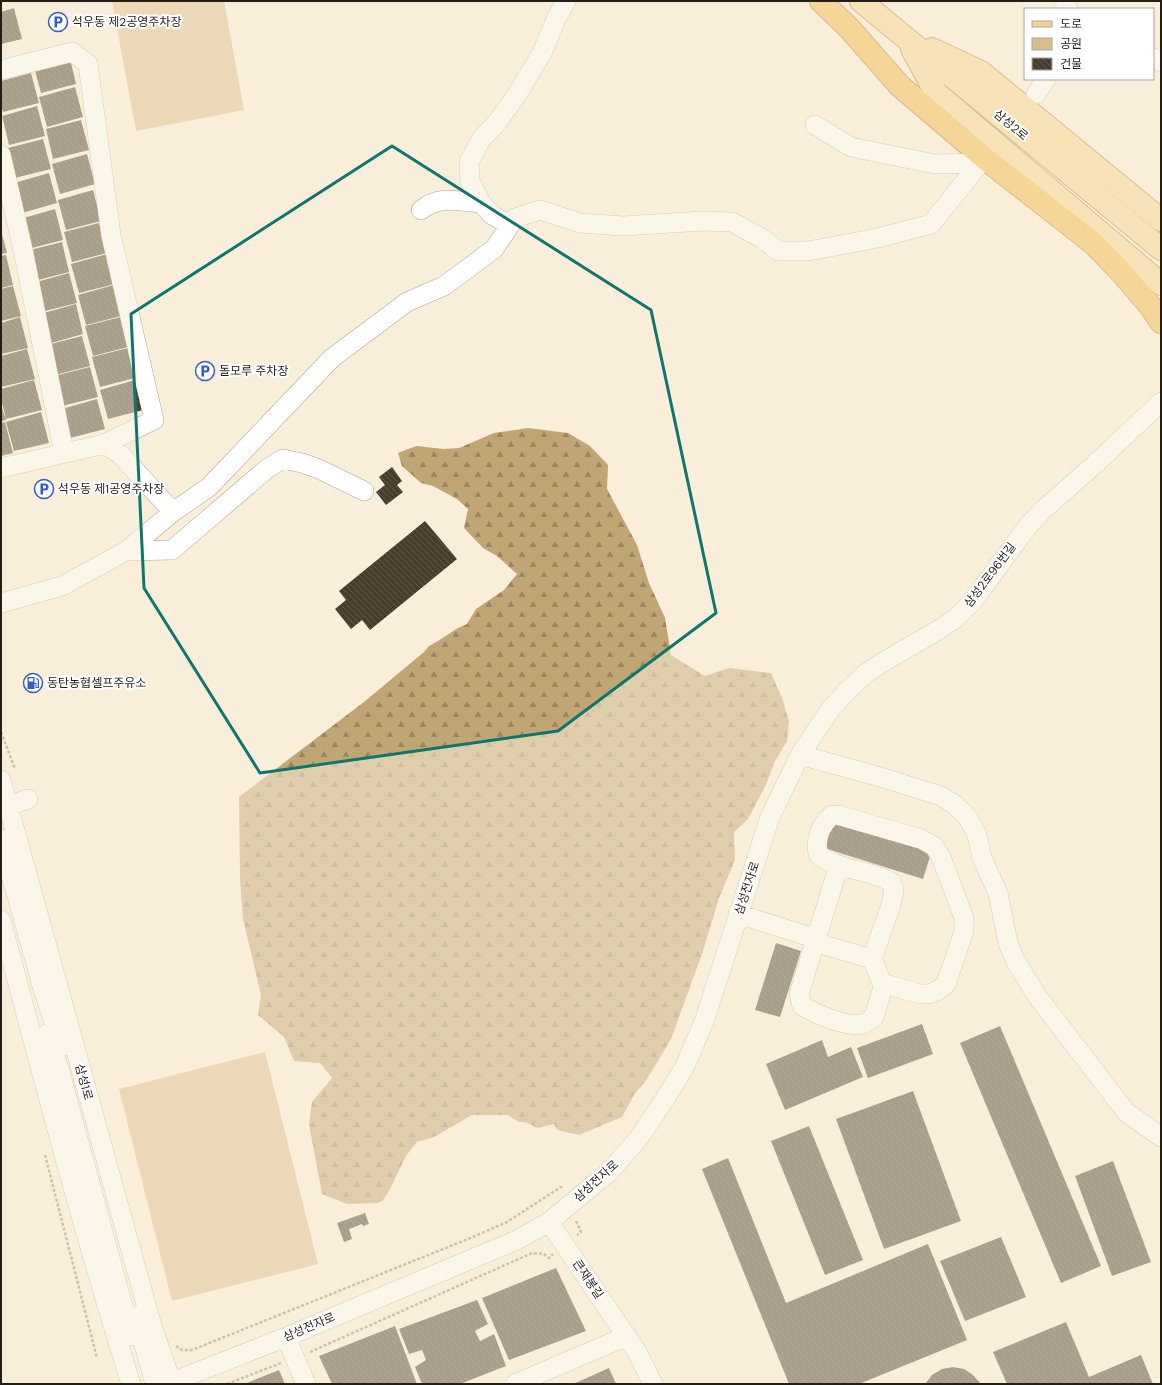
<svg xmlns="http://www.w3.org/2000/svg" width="1162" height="1385" font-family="'DM Sans','Noto Sans KR',sans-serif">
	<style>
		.forest { fill: url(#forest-firs) }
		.green { fill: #d7bd8e }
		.building { fill: url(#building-back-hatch) }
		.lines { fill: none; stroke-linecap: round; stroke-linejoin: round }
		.minor-casing { stroke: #aea38f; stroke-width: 20 }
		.major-casing { stroke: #a88237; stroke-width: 24 }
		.highway-casing { stroke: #a88237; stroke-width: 24 }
		.path { stroke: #928b7c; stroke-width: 2.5; stroke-dasharray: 3 2; stroke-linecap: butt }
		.minor { stroke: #fff; stroke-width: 19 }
		.major { stroke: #f5d491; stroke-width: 22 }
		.highway { stroke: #efb848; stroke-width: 22 }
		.marked { fill: none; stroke: #0f766e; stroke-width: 3; stroke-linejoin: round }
		.labels { text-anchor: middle; stroke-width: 4; stroke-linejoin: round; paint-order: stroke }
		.poi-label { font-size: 12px; fill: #231f18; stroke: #fff; text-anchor: start }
		.street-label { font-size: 12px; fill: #231f18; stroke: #fff }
	</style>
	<defs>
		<pattern id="forest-firs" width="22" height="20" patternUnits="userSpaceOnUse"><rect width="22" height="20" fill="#c0a575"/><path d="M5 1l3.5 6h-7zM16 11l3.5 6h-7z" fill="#9c865f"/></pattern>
		<pattern id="building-back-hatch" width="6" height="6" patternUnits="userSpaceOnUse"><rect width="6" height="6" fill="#473d2d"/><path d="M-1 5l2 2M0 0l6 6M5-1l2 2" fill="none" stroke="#5f5649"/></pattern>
	</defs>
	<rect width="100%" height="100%" fill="#f9eed9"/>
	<path class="forest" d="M 528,428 L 568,433 L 590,446 L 608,465 L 607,489 L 637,545 L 649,583 L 665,618 L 671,655 L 705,676 L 729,668 L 771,673 L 782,698 L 789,721 L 787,741 L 774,763 L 766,785 L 748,819 L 734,832 L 735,860 L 719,898 L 702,954 L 671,1039 L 647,1079 L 634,1095 L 622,1117 L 579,1135 L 557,1130 L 554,1124 L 538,1128 L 525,1122 L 519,1122 L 507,1115 L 472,1115 L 434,1137 L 417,1142 L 406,1156 L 390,1189 L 383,1200 L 378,1203 L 347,1204 L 322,1194 L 309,1124 L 312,1102 L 332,1078 L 320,1063 L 294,1061 L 284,1037 L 258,1015 L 261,995 L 243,919 L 240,879 L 239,797 L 364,702 L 424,652 L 429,646 L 438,641 L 458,628 L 467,624 L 476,609 L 504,590 L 517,574 L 497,556 L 483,548 L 464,528 L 468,509 L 457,499 L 433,486 L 421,483 L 402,466 L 398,453 L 416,446 L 444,449 L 459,448 L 494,433 Z"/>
	<path class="green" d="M 112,1 L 224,1 L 244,110 L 136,131 Z
		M 265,1052 L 318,1264 L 172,1301 L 119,1089 Z"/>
	<path class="building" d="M 14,8 L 22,39 L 1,44 L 1,12 Z
		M 69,54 L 76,84 L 41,93 L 33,63 Z
		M 31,73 L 39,103 L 3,112 L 1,104 L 1,81 Z
		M 75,87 L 83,117 L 47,127 L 39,97 Z
		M 37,106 L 45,136 L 9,145 L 2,116 Z
		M 81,120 L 89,150 L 53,159 L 46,129 Z
		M 43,139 L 51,169 L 15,178 L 8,148 Z
		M 87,154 L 95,184 L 60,194 L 52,164 Z
		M 49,173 L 57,203 L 22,213 L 14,183 Z
		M 93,190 L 101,221 L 66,230 L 58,200 Z
		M 55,209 L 63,240 L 28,249 L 20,219 Z
		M 99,223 L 107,253 L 72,262 L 64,232 Z
		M 1,230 L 7,253 L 1,254 Z
		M 62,242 L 69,272 L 34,281 L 26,251 Z
		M 107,254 L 115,284 L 79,293 L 71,264 Z
		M 6,255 L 13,285 L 1,288 L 1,256 Z
		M 69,273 L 77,303 L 41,312 L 33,283 Z
		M 114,285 L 121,316 L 86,325 L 78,295 Z
		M 13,286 L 21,316 L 1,321 L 1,289 Z
		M 76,304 L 83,334 L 48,344 L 40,314 Z
		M 20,317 L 28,348 L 1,354 L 1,323 Z
		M 121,317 L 128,347 L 93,356 L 85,326 Z
		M 82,336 L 90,366 L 55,375 L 47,345 Z
		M 128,348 L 135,378 L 100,387 L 92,357 Z
		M 27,349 L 35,379 L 1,387 L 1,356 Z
		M 90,367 L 98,397 L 62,406 L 54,376 Z
		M 34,380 L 42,410 L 6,419 L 1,399 L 1,389 Z
		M 135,380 L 143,410 L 108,419 L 100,390 Z
		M 97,399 L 105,429 L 70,438 L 62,409 Z
		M 1,405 L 6,420 L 1,421 Z
		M 41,412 L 49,443 L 14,451 L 6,422 Z
		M 5,422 L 13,453 L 1,456 L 1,423 Z
		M 392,467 L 402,481 L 397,485 L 403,492 L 386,505 L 376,492 L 385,485 L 379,477 Z
		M 425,521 L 457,559 L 370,630 L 362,620 L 351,629 L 335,609 L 346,600 L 339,591 Z
		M 833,819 L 932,850 L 923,879 L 824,848 Z
		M 776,943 L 801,951 L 780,1017 L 755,1010 Z
		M 922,1024 L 933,1054 L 868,1078 L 857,1048 Z
		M 1000,1026 L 1101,1266 L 1061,1283 L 960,1043 Z
		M 822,1040 L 828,1057 L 851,1047 L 863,1077 L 785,1110 L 766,1064 Z
		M 913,1091 L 961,1221 L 884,1249 L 836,1119 Z
		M 809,1126 L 863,1260 L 825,1275 L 771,1141 Z
		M 728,1158 L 786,1303 L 928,1244 L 967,1340 L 859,1384 L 789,1384 L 702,1169 Z
		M 1113,1161 L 1151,1262 L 1112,1276 L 1075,1176 Z
		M 365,1213 L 369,1224 L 363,1226 L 362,1224 L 349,1229 L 352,1239 L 344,1242 L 337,1223 Z
		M 1001,1237 L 1026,1297 L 965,1321 L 940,1261 Z
		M 556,1268 L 586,1331 L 509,1360 L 482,1298 Z
		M 477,1300 L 488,1324 L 475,1331 L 480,1341 L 494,1334 L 506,1366 L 460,1384 L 422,1384 L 415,1367 L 426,1360 L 422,1350 L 409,1354 L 399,1329 Z
		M 1066,1322 L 1089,1377 L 1141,1355 L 1153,1384 L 1007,1384 L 993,1352 Z
		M 395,1326 L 417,1384 L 332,1384 L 319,1356 Z
		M 953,1367 L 964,1369 L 973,1375 L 981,1384 L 925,1384 L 932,1375 L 942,1369 Z
		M 609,1368 L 616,1384 L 573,1384 Z
		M 279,1370 L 285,1384 L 244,1384 Z"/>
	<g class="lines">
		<defs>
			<path id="minor" d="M 1064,1 L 1068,9
				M 1153,58 L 1159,60 L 1161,62
				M 1,70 L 72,52 L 88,64 L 111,235 L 154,420 L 104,444 L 1,468
				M 1036,94 L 1046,79
				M 815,125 L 851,147 L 935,164 L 980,163
				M 1,155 L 23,250 L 64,453
				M 421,210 C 442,194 457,202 481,203
				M 510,225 L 492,215 L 481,203 L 470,181 L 469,162 L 482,138 L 496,124 L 516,96 L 542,53 L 557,17 L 566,1
				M 104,444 L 120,454 L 173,512
				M 126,551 L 172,550 L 268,468 L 283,459 L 302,463 L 319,469 L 364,491
				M 1,603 L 62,586 L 126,551 L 173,512 L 209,487 L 332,358 L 407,302 L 444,286 L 494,249 L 515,218 L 540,210 L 580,223 L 623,226 L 703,221 L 732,222 L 763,239 L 778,251 L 808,251 L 878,238 L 931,224 L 980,163
				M 800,755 L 877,776 L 941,796 L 955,805 L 968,818 L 977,835 L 982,858 L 998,893 L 1008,943 L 1015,960 L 1037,996 L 1126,1112 L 1161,1137
				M 1,780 L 152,1326 L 172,1384
				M 8,806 L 28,799
				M 832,815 L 838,815 L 921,839 L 934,846 L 941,857 L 964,918 L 964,931 L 946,984 L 937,991 L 928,994 L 920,994 L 882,983 L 872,959 L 891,905 L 894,890 L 891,882 C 868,869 839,871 818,854 C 815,839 820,825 832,815 Z
				M 1,839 L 43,989 L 62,1047
				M 839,865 L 799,994 L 802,1006 C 816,1014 847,1028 863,1024 C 866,1023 871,1019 874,1017 L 884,984
				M 738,914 L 817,939 L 824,945 L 872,959
				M 1,920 C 42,1075 83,1231 131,1384
				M 47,1034 L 60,1072 L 131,1336
				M 549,1222 L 637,1352 L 653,1384
				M 136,1316 L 155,1384
				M 286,1337 L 306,1384
				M 167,1384 L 286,1337 L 517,1240 L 549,1222 L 609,1172 L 639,1138 L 665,1099 L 685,1066 L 705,1019 L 770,817 L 800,755 L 830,710 L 845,693 L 865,674 L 885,661 L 940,629 L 956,618 L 972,602 L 1028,526 L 1043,510 L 1094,465 L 1161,402
				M 515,1384 L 627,1336"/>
			<path id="major" d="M 861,1 L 1161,249
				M 912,49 L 936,93 L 1161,284
				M 932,49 L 981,72 L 1161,220"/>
			<path id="highway" d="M 821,1 L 849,28 L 900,86 L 988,161 L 1093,243 L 1122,273 L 1151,307 L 1161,322"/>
		</defs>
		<use href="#minor" class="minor-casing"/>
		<use href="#major" class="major-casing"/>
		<use href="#highway" class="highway-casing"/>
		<path class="path" d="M 1,732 L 15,769
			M 45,1155 L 97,1358
			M 576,1221 L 581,1232 L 577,1235
			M 176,1346 L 182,1350 L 192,1350 L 473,1237 L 507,1222 L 561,1187 L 563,1190
			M 310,1352 L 532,1253 L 544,1254 L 549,1258 L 553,1254
			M 227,1384 L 281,1363"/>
		<use href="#minor" class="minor"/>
		<use href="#major" class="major"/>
		<use href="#highway" class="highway"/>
	</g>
	<path d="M0 0H1162V1385H0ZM 392,146 L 651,310 L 716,613 L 558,731 L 260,773 L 144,588 L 131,314 Z" fill="#f9eed9" fill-opacity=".55" fill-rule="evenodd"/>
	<path class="marked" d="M 392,146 L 651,310 L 716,613 L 558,731 L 260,773 L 144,588 L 131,314 Z"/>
	<defs>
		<symbol id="parking-ring" viewBox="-11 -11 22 22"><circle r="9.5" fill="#fff" stroke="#355bcb" stroke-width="1.5"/><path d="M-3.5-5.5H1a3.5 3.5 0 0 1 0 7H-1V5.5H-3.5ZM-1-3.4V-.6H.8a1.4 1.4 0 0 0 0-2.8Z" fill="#355bcb"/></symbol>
		<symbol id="fuel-ring" viewBox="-11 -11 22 22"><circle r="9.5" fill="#fff" stroke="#355bcb" stroke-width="1.5"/><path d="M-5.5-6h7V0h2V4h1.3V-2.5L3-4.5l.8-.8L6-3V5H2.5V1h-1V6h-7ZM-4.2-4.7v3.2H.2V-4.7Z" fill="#355bcb"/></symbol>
	</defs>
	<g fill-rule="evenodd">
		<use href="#parking-ring" x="47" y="11" width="22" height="22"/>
		<use href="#parking-ring" x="194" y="360" width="22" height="22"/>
		<use href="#parking-ring" x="33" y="478" width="22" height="22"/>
		<use href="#fuel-ring" x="22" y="672" width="22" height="22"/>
	</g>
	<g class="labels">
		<g class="poi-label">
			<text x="72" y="26">석우동 제2공영주차장</text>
			<text x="219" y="375">돌모루 주차장</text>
			<text x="58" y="493">석우동 제1공영주차장</text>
			<text x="47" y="687">동탄농협셀프주유소</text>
		</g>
		<g class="street-label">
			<text transform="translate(1011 125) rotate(40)" y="4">삼성2로</text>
			<text transform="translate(990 575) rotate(-53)" y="4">삼성2로96번길</text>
			<text transform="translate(747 888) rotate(-72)" y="4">삼성전자로</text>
			<text transform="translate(84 1082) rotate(75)" y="4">삼성1로</text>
			<text transform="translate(596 1181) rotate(-42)" y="4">삼성전자로</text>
			<text transform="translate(588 1279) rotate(56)" y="4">큰재봉길</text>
			<text transform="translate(309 1327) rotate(-23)" y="4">삼성전자로</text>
		</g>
	</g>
	<rect width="1162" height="1385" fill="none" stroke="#231f18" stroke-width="4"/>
	<rect x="1024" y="8" width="130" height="72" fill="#ffffff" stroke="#a7a5a3"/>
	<rect x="1032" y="21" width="20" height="6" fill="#f5d491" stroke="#a7a5a3"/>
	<text x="1060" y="28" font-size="12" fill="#231f18">도로</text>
	<rect x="1032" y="38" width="20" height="12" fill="#d7bd8e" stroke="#a7a5a3"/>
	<text x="1060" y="48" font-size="12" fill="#231f18">공원</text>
	<rect x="1032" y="58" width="20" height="12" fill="url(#building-back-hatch)" stroke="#a7a5a3"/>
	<text x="1060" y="68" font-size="12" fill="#231f18">건물</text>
</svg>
